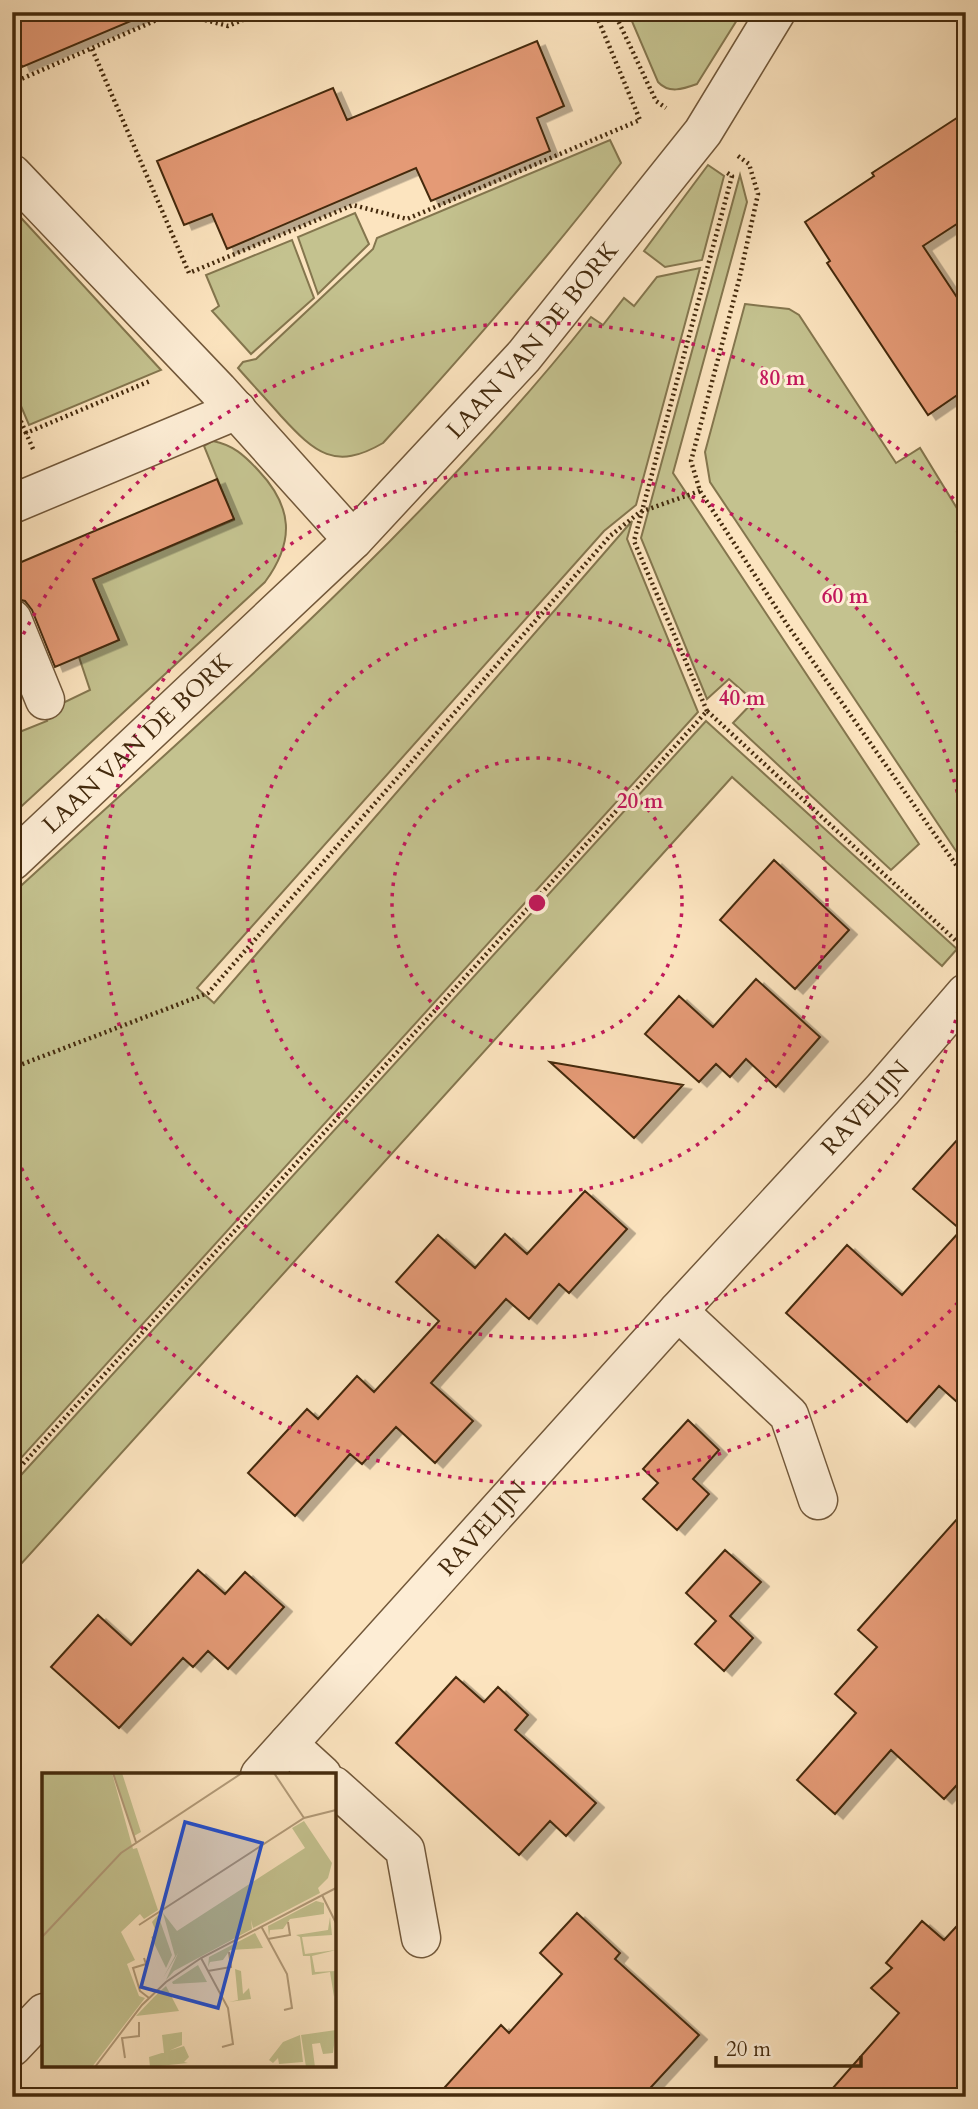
<svg xmlns="http://www.w3.org/2000/svg" width="978" height="2109" font-family="Cardo,serif">
	<style>
		.green { fill: #c4c28f; stroke: #84764e; stroke-width: 2 }
		.building { fill: #e49a76; stroke: #442a0d; stroke-width: 2; filter: url(#shadow) }
		.lines { fill: none; stroke-linecap: round; stroke-linejoin: round }
		.minor-casing { stroke: #72583a; stroke-width: 41 }
		.path { stroke: #442a0d; stroke-width: 4.5; stroke-dasharray: 2 3.5; stroke-linecap: butt }
		.minor { stroke: #fdedd5; stroke-width: 38 }
		.ring { fill: none; stroke: #c2185b; stroke-width: 3.5; stroke-dasharray: 3.5 7 }
		.labels { text-anchor: middle; stroke-width: 6; stroke-linejoin: round; paint-order: stroke }
		.street-label { font-size: 24px; fill: #442a0d; stroke: #fdedd5 }
		.inset-road { fill: none; stroke: #b29a78; stroke-width: 2 }
		.view { fill: #1d4ed8; fill-opacity: 0.15; stroke: #1d4ed8; stroke-width: 3.5 }
		.inset-edge { fill: none; stroke: #442a0d; stroke-width: 3.5 }
		.centre { fill: #c2185b; stroke: #fdedd5; stroke-width: 3.5 }
		.ring-label { font-size: 21px; text-anchor: middle; font-weight: bold; fill: #c2185b; stroke: #fdedd5; stroke-width: 6; stroke-linejoin: round; paint-order: stroke }
	</style>
	<defs>
		<filter id="shadow"><feDropShadow dx="8" dy="4.5" stdDeviation="0" flood-color="#0004"/></filter>
	</defs>
	<rect width="100%" height="100%" fill="#fce4bf"/>
	<filter id="stains"><feTurbulence type="fractalNoise" baseFrequency=".00286" numOctaves="4"/><feColorMatrix values="0 0 0 0 .2 0 0 0 0 .09 0 0 0 0 .02 0 0 0 .5 -.17"/></filter>
	<radialGradient id="worn" r=".72"><stop offset=".6" stop-color="#630" stop-opacity="0"/><stop offset="1" stop-color="#630" stop-opacity=".3"/></radialGradient>
	<path class="green" d="M 628,12 L 742,12 L 697,84 C 683,89 669,94 658,82 Z
		M 610,140 L 621,163 C 546,261 466,352 383,443 C 335,471 315,453 281,416 C 267,400 252,384 238,368 L 243,362 L 256,359 L 373,249 L 377,238 Z
		M 708,165 L 724,176 L 702,260 L 665,267 L 644,251 Z
		M 740,175 L 747,202 L 673,473 L 919,844 L 891,870 L 733,723 L 754,701 L 729,679 L 707,699 L 641,538 Z
		M 12,208 L 161,370 L 29,425 L 12,385 Z
		M 355,213 L 369,244 L 318,294 L 298,237 Z
		M 292,240 L 314,298 L 251,354 L 212,311 L 219,306 L 206,275 Z
		M 700,268 L 636,505 L 604,531 L 197,988 L 214,1003 L 632,521 L 627,539 L 698,712 L 12,1468 L 12,894 C 212,711 422,530 591,317 L 603,325 L 624,298 L 634,306 L 657,277 Z
		M 745,304 L 789,309 L 799,315 L 896,463 L 920,448 L 966,523 L 966,526 L 957,532 L 966,546 L 966,678 L 961,682 L 966,689 L 966,866 L 710,482 L 705,452 Z
		M 213,441 C 233,445 244,455 258,470 C 293,507 295,541 265,582 L 12,815 L 12,735 L 47,721 L 44,712 L 90,690 L 79,657 L 119,640 L 93,579 L 234,520 L 204,446 Z
		M 706,721 L 957,949 L 942,966 L 732,777 L 12,1574 L 12,1485 Z"/>
	<path class="building" d="M 12,12 L 149,12 L 150,13 L 22,67 L 12,43 Z
		M 537,41 L 564,106 L 537,118 L 550,151 L 431,201 L 416,168 L 227,249 L 212,214 L 184,225 L 157,161 L 333,88 L 347,120 Z
		M 966,112 L 966,218 L 923,246 L 966,311 L 966,389 L 928,415 L 827,263 L 830,261 L 805,222 L 874,176 L 872,173 Z
		M 217,479 L 234,519 L 93,579 L 119,640 L 55,667 L 32,610 L 25,601 L 12,598 L 12,566 Z
		M 774,860 L 849,930 L 795,989 L 720,920 Z
		M 756,979 L 820,1037 L 776,1087 L 746,1059 L 730,1077 L 716,1064 L 699,1082 L 645,1034 L 679,996 L 713,1027 Z
		M 550,1062 L 683,1085 L 634,1138 Z
		M 966,1130 L 966,1410 L 939,1386 L 907,1422 L 786,1313 L 847,1245 L 902,1295 L 961,1230 L 913,1189 Z
		M 585,1191 L 627,1229 L 569,1293 L 559,1284 L 529,1319 L 506,1299 L 431,1383 L 473,1421 L 435,1463 L 396,1427 L 362,1464 L 350,1454 L 295,1516 L 248,1473 L 307,1409 L 318,1419 L 357,1376 L 374,1392 L 439,1321 L 396,1282 L 438,1235 L 475,1268 L 505,1234 L 527,1254 Z
		M 688,1420 L 719,1450 L 693,1479 L 709,1494 L 677,1530 L 643,1499 L 658,1483 L 643,1469 Z
		M 966,1509 L 966,1775 L 944,1799 L 891,1750 L 835,1814 L 797,1780 L 856,1713 L 835,1694 L 877,1647 L 858,1630 Z
		M 725,1550 L 761,1582 L 730,1616 L 753,1638 L 724,1671 L 695,1644 L 716,1621 L 686,1593 Z
		M 198,1570 L 225,1594 L 245,1572 L 284,1607 L 228,1669 L 208,1651 L 193,1667 L 183,1658 L 119,1728 L 51,1667 L 98,1615 L 131,1645 Z
		M 456,1677 L 484,1702 L 498,1687 L 528,1715 L 515,1730 L 596,1803 L 566,1836 L 550,1821 L 519,1855 L 396,1743 Z
		M 577,1913 L 620,1953 L 615,1959 L 699,2035 L 642,2097 L 436,2097 L 501,2025 L 509,2033 L 562,1974 L 540,1953 Z
		M 966,1916 L 966,2097 L 825,2097 L 899,2013 L 871,1988 L 892,1968 L 886,1963 L 922,1921 L 944,1940 Z"/>
	<g class="lines">
		<defs>
			<g id="minor">
				<path d="M 12,174 L 218,390 L 353,540"/>
				<path d="M 12,504 L 237,410"/>
				<path d="M 12,619 L 45,700"/>
				<path id="s1" d="M 12,861 L 353,540 L 524,356 L 703,132 L 776,12"/>
				<path d="M 678,1311 L 789,1415 L 818,1500"/>
				<path d="M 288,1744 L 322,1775"/>
				<path id="s2" d="M 260,1775 L 678,1311 L 883,1089 L 966,993"/>
				<path d="M 334,1786 L 405,1850 L 421,1938"/>
				<path d="M 12,2047 L 44,2013"/>
			</g>
		</defs>
		<use href="#minor" class="minor-casing"/>
		<path class="path" d="M 614,12 L 656,101 L 666,108
			M 92,49 L 189,273 L 353,205 L 407,219 L 640,120 L 595,12
			M 12,83 L 175,12 L 228,26 L 262,12
			M 738,156 L 749,164 L 758,194 L 739,280 L 691,461 L 700,491 L 788,626 L 966,879
			M 12,401 L 26,433
			M 33,449 L 26,433 L 150,381
			M 707,711 L 634,541 L 732,176 L 726,172
			M 12,1068 L 208,993 L 610,536 L 640,512 L 700,491
			M 12,1476 L 707,711 L 965,949"/>
		<use href="#minor" class="minor"/>
	</g>
	<g class="ring">
		<circle cx="537" cy="903" r="145"/>
		<circle cx="537" cy="903" r="290"/>
		<path d="M965 979A435 435 0 1 1 965 827"/>
		<path d="M965 1295A580 580 0 0 1 14 1153M14 653A580 580 0 0 1 965 511"/>
	</g>
	<g class="labels">
		<g class="street-label">
			<text dy="8" stroke="none"><textPath href="#s1" startOffset="737">LAAN VAN DE BORK</textPath></text>
			<text dy="8" stroke="none"><textPath href="#s1" startOffset="172">LAAN VAN DE BORK</textPath></text>
			<text dy="8" stroke="none"><textPath href="#s2" startOffset="901">RAVELIJN</textPath></text>
			<text dy="8" stroke="none"><textPath href="#s2" startOffset="332">RAVELIJN</textPath></text>
		</g>
	</g>
	<g transform="translate(42 1773)">
		<rect width="294" height="294" fill="#fce4bf"/>
		<path d="M 0,0 L 70,0 L 91,76 L 95,75 L 116,137 L 102,146 L 98,141 L 79,159 L 93,187 L 85,191 L 97,223 L 103,225 L 50,294 L 0,294 ZM 71,0 L 80,0 L 99,59 L 92,63 ZM 262,48 L 290,90 L 286,105 L 276,115 L 278,120 L 211,155 L 209,147 L 210,156 L 132,198 L 124,207 L 136,180 L 121,205 L 133,183 L 121,140 L 135,158 L 263,75 L 250,55 ZM 274,128 L 282,130 L 282,141 L 248,146 L 241,156 L 228,157 L 227,164 L 226,153 ZM 116,142 L 130,182 L 124,195 L 109,164 L 115,161 L 110,149 ZM 288,144 L 290,162 L 260,164 L 263,181 L 294,177 L 270,183 L 273,199 L 294,198 L 292,224 L 288,199 L 270,202 L 268,183 L 261,183 L 258,164 L 254,162 L 286,157 ZM 213,160 L 221,175 L 188,177 L 181,187 L 168,189 L 166,194 L 167,184 ZM 156,192 L 165,209 L 131,211 L 130,209 ZM 193,196 L 199,198 L 201,221 L 207,215 L 209,226 L 187,229 L 196,227 ZM 124,213 L 137,238 L 94,243 L 112,224 ZM 294,257 L 291,280 L 281,281 L 278,270 L 270,271 L 273,294 L 264,294 L 259,262 ZM 140,259 L 140,272 L 122,280 L 120,262 ZM 258,262 L 261,289 L 237,291 L 236,285 L 231,290 L 227,287 L 241,269 ZM 142,273 L 147,284 L 142,289 L 146,290 L 108,294 L 107,284 Z" fill="#c4c28f"/>
		<path class="inset-road" d="M 71,0 L 94,69M 232,0 L 262,45M 280,122 L 294,150M 97,152 L 262,45 L 294,37M 219,153 L 245,201 L 250,235 L 242,237M 0,164 L 79,80 L 200,0M 226,166 L 248,162 L 246,149M 102,185 L 104,191 L 91,195 L 98,218 L 107,225M 159,185 L 186,235 L 191,271 L 180,274M 166,198 L 189,194 L 187,179M 83,285 L 80,265 L 97,263 L 97,249M 53,294 L 100,232 L 124,209 L 159,185 L 294,115"/>
		<path class="view" d="M 143,49 L 220,70 L 176,235 L 99,214 Z"/>
		<rect width="294" height="294" class="inset-edge"/>
	</g>
	<circle cx="537" cy="903" r="10" class="centre"/>
	<g class="ring-label">
		<text x="782" y="385">80 m</text>
		<text x="845" y="603">60 m</text>
		<text x="742" y="705">40 m</text>
		<text x="640" y="808">20 m</text>
	</g>
	<rect width="978" height="2109" fill="none" stroke="#fce4bf" stroke-width="42"/>
	<rect x="14" y="14" width="950" height="2081" fill="none" stroke="#442a0d" stroke-width="3.5"/>
	<rect x="21" y="21" width="936" height="2067" fill="none" stroke="#442a0d" stroke-width="2"/>
	<path d="M716 2056v10h145v-10" fill="none" stroke="#442a0d" stroke-width="3.5"/>
	<text x="726" y="2056" font-size="21" fill="#442a0d" stroke="#fdedd5" stroke-width="5" paint-order="stroke">20 m</text>
	<rect width="100%" height="100%" filter="url(#stains)"/>
	<rect width="100%" height="100%" fill="url(#worn)"/>
</svg>
